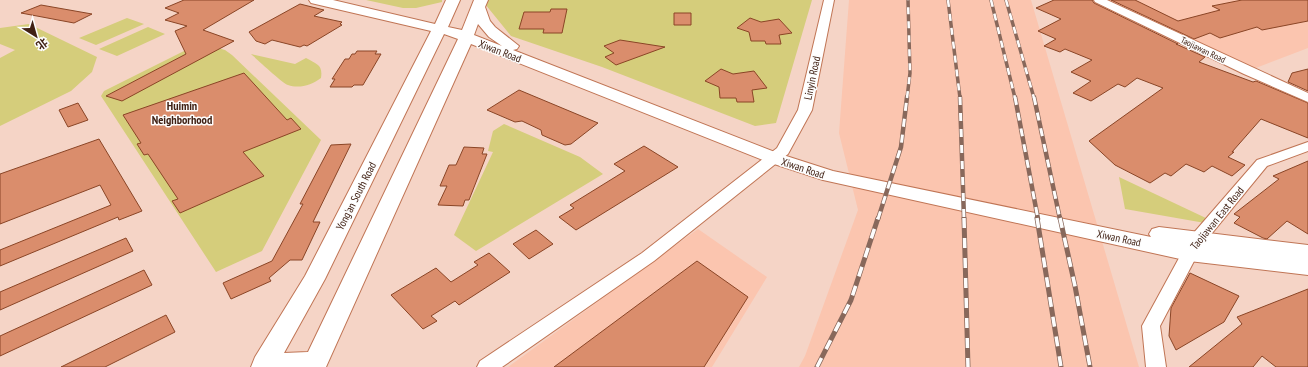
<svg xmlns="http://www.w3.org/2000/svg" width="1308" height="367" font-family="'PT Sans Narrow','Noto Sans SC',sans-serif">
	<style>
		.built { fill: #fbc5af }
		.green { fill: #d5cd7b }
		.building { fill: #da8d6c; stroke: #8a4526 }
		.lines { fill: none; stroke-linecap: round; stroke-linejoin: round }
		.minor-casing { stroke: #c07555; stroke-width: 2 }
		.major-casing { stroke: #c07555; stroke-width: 2 }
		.minor { fill: #fff; fill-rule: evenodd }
		.major { fill: #fff; fill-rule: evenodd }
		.rail-far2-casing { stroke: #88685b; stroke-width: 3.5 }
		.rail-far1-casing { stroke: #88685b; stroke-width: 4.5 }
		.rail-casing { stroke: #88685b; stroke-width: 5 }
		.rail-far2 { stroke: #fdfdfd; stroke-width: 2.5; stroke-dasharray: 7; stroke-linecap: butt }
		.rail-far1 { stroke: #fdfdfd; stroke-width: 3; stroke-dasharray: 8; stroke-linecap: butt }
		.rail { stroke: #fdfdfd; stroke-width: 3.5; stroke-dasharray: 10; stroke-linecap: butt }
		.labels { text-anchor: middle; stroke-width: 3; stroke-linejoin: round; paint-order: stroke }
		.far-street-label { font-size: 9px; fill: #402114; stroke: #fdfdfd }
		.street-label { font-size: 11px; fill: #402114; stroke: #fdfdfd }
		.neighbourhood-label { font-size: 12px; font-weight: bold; fill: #402114; stroke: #fdfdfd }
	</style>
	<rect width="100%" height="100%" fill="#f5d4c6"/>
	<path class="built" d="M 849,0 L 1031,0 L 1139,367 L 799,367 L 805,356 L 858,210 L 839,133 Z
		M 1099,0 L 1308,0 L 1308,48 L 1248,71 Z
		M 698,229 L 767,277 L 712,367 L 508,367 Z"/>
	<path class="green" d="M 366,0 L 442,0 L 442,2 L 416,8 L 403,8 Z
		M 486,0 L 812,0 L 776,123 L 755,126 L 602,67 L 511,36 L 485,4 Z
		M 127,18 L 144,24 L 96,45 L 79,38 Z
		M 29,24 L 97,57 L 92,72 L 71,91 L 0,126 L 0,58 L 15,50 L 0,44 L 0,28 Z
		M 148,27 L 165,34 L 117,56 L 99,49 Z
		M 200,43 L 225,50 L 232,55 L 321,140 L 262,251 L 216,272 L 101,96 L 104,91 Z
		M 251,54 L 295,64 L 306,58 C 317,64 323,65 321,78 C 312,85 299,89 288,85 C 281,82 258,60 251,54 Z
		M 504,124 L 580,157 L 603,174 L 476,251 L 454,235 L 493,152 L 488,151 L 493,131 Z
		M 1119,177 L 1208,219 L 1205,223 L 1125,209 Z"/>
	<path class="building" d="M 184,0 L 254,0 L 203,30 L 234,41 L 122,101 L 106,96 L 186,54 L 175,31 L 187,26 L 165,20 L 179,13 L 165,8 Z
		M 1054,0 L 1092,0 L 1094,3 L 1178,44 L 1176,44 L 1205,57 L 1199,62 L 1253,82 L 1256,81 L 1308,103 L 1308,138 L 1261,119 L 1232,152 L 1234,152 L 1228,157 L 1245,165 L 1232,176 L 1212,166 L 1204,172 L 1186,164 L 1171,176 L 1165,173 L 1150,183 L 1115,165 L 1089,141 L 1163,88 L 1137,78 L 1125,87 L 1118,84 L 1091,101 L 1073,93 L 1091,81 L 1071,72 L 1092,60 L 1065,49 L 1060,52 L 1044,46 L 1056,39 L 1038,31 L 1061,19 L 1036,8 Z
		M 1111,0 L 1135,0 L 1178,21 L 1220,10 L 1212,6 L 1242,0 L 1308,0 L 1308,21 L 1262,30 L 1257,27 L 1220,38 L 1210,33 L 1194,39 Z
		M 300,4 L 324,10 L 314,16 L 342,22 L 340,24 L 342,25 L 307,46 L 304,45 L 300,47 L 272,40 L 265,44 L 256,41 L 249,32 Z
		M 41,5 L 92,14 L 74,23 L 21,13 Z
		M 551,9 L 567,9 L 562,33 L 543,33 L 544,29 L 519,29 L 524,12 L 550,12 Z
		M 674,13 L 691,13 L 691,25 L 674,25 Z
		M 750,18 L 761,22 L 779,19 L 792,33 L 779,35 L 781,44 L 766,44 L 765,41 L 751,41 L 749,32 L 737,28 Z
		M 620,40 L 665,47 L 616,65 L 605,57 L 614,53 L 604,46 Z
		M 357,51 L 377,51 L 375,54 L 381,54 L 363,85 L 354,85 L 352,87 L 330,87 L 335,79 L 332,79 L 345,59 L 349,59 L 352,54 L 355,54 Z
		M 721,69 L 733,74 L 754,71 L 767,88 L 752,90 L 754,102 L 737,102 L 736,98 L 720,98 L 719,87 L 705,81 Z
		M 1308,69 L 1308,91 L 1288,82 L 1292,73 Z
		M 244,73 L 287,120 L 291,118 L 301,129 L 243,152 L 264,176 L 180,213 L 172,201 L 178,199 L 148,154 L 144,155 L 137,144 L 141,143 L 123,115 Z
		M 519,90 L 598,123 L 571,144 L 565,145 L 542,135 L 541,130 L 522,121 L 515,122 L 487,110 Z
		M 78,103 L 88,120 L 68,127 L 59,110 Z
		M 99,139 L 142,211 L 119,220 L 118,217 L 0,266 L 0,250 L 111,205 L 100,185 L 0,224 L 0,174 Z
		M 351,144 L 313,222 L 320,222 L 302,260 L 290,260 L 269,278 L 271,281 L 231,299 L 223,283 L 272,261 L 303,204 L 300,204 L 331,145 Z
		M 644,146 L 678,167 L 576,230 L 559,217 L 574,208 L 570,205 L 625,171 L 614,164 Z
		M 464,147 L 484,148 L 482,154 L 487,154 L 469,200 L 465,200 L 463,206 L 438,205 L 447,186 L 440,186 L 449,165 L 456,165 Z
		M 1308,161 L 1308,234 L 1287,221 L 1267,239 L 1263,238 L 1234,223 L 1240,217 L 1234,214 L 1279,179 L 1273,176 Z
		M 536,230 L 553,244 L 529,259 L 513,244 Z
		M 126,238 L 133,251 L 0,310 L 0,292 Z
		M 489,253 L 510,272 L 459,305 L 455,301 L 431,316 L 437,321 L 423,329 L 391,295 L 436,268 L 451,282 L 478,265 L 474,262 Z
		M 697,261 L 748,297 L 704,367 L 554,367 Z
		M 144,270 L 152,285 L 0,356 L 0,336 Z
		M 1190,273 L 1239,296 L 1224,322 L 1176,350 L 1169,336 L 1171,308 Z
		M 1308,289 L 1308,367 L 1276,367 L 1262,356 L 1253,367 L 1189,367 L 1242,324 L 1237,317 Z
		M 166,315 L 175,332 L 105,367 L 61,367 Z"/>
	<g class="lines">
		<defs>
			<path id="minor" d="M 824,0 L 834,0 L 812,110 L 788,154 L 654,261 L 502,367 L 477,367 L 480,361 L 642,253 L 777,148 L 798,110 Z
				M 1094,0 L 1107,0 L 1308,93 L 1308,102 L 1244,74 L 1095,2 Z
				M 1308,142 L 1308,151 L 1267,166 L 1203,244 L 1160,326 L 1166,367 L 1146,367 L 1142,326 L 1191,236 L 1257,160 Z"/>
			<path id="major" d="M 309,0 L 333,0 L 435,24 L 446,0 L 460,0 L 448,27 L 462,30 L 474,0 L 488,0 L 485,7 L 490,21 L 495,27 L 519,46 L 517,49 L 513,50 L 780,154 L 833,171 L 1151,237 L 1149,234 L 1152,229 L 1159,227 L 1308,245 L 1308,275 L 1189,261 L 823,180 L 768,162 L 471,44 L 326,367 L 251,367 L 255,357 L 305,276 L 431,31 L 311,3 ZM 478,24 L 489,37 L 502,46 L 474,35 ZM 444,34 L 458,39 L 308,352 L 284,353 L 325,279 Z"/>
		</defs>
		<use href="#minor" class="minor-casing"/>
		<use href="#major" class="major-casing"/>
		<use href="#minor" class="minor"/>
		<use href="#major" class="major"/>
		<defs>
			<path id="rail-far2" d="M 948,0 L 960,98
				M 991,0 L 1015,98
				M 1006,0 L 1034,98
				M 907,98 L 910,73 L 908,0"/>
			<path id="rail-far1" d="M 960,97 L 964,219
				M 1015,97 L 1038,219
				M 1034,97 L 1060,219
				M 878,219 L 901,147 L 907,97"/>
			<path id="rail" d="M 964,218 L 968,367
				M 1037,218 L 1061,367
				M 1060,218 L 1075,286 L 1090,367
				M 817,367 L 851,300 L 878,218"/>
		</defs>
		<use href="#rail-far2" class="rail-far2-casing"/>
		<use href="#rail-far1" class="rail-far1-casing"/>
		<use href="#rail" class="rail-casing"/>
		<use href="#rail-far2" class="rail-far2"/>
		<use href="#rail-far1" class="rail-far1"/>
		<use href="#rail" class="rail"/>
	</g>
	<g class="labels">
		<g class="far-street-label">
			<text transform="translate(1203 50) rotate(26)" y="3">Taojiawan Road</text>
		</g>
		<g class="street-label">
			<text transform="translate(500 51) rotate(21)" y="4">Xiwan Road</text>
			<text transform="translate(812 78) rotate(-78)" y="4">Linyin Road</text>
			<text transform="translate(803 168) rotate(18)" y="4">Xiwan Road</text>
			<text transform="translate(356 196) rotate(-63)" y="4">Yong'an South Road</text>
			<text transform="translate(1217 218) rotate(-51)" y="4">Taojiawan East Road</text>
			<text transform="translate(1119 238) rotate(12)" y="4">Xiwan Road</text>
		</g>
		<g class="neighbourhood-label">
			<text x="182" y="110">Huimin<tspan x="182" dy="14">Neighborhood</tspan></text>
		</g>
	</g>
	<g transform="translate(36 36) rotate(143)" stroke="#fdfdfd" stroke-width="3" paint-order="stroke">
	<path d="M0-3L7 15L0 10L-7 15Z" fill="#402114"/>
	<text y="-6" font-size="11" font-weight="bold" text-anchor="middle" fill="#402114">北</text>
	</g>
</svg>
